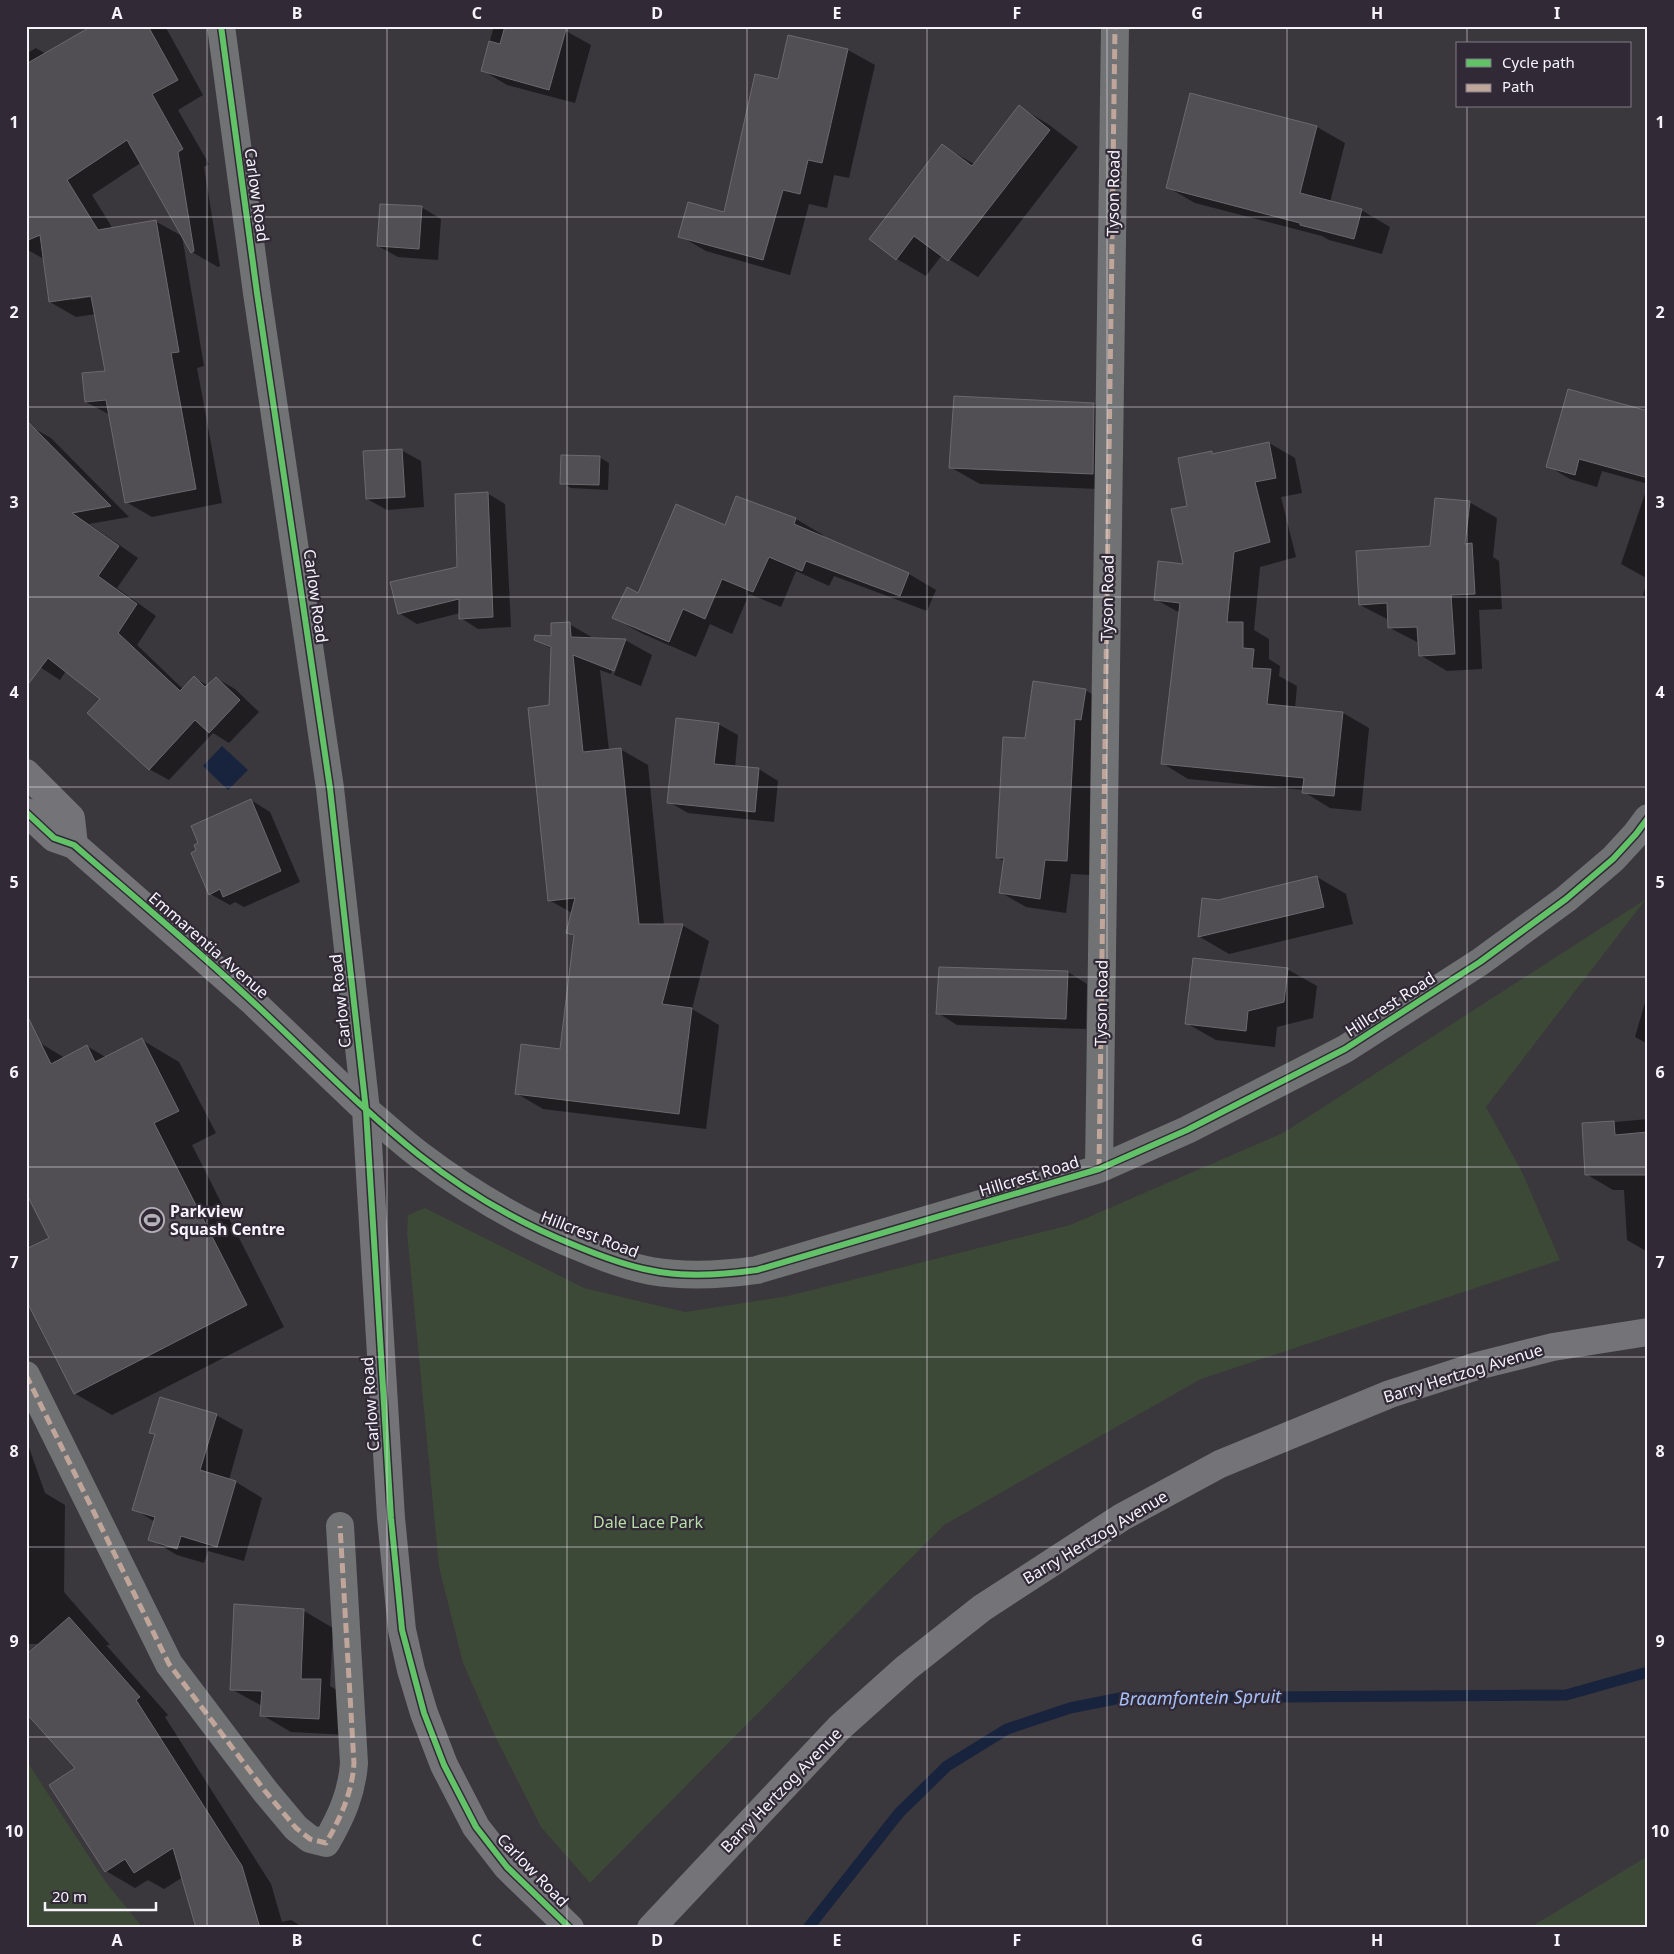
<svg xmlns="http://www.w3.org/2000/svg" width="1674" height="1954" font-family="'Noto Sans',sans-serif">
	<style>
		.green { fill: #3c4937 }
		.water { fill: #18233d }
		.shadow { fill: #0007; fill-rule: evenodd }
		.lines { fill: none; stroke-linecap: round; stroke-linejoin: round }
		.stream { stroke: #18233d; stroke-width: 11 }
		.building { fill: #514f54; stroke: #6c696e }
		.street { stroke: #717274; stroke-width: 28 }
		.secondary { stroke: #747378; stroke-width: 28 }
		.quiet { stroke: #c0a59a; stroke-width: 5; stroke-dasharray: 10 5; stroke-linecap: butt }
		.cycleway-casing { stroke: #312a36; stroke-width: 9 }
		.cycleway { stroke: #61c268; stroke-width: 6 }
		.grid { fill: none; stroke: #f7f3fb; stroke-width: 1; stroke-opacity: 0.55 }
		.labels { text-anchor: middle; stroke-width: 4.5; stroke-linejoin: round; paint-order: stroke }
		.street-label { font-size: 16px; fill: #f7f3fb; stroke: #312a36 }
		.poi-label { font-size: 16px; font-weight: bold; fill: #f7f3fb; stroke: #312a36; text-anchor: start }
		.park-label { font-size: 16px; fill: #b7dea7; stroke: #312a36 }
		.water-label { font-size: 18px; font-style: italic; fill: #a5c0f8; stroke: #312a36 }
		.neatline { fill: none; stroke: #f7f3fb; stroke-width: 2 }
		.grid-label { font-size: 16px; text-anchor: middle; font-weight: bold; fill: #f7f3fb }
	</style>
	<rect width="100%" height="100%" fill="#3a373d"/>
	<path class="green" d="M 1646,899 L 1486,1107 L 1522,1172 L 1560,1260 L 1201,1379 L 944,1525 L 590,1883 L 541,1827 L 495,1736 L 463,1663 L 439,1567 L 407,1232 L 408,1215 L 425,1208 L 584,1288 L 685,1312 L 788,1296 L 1070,1225 L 1283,1133 Z
		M 26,1760 L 105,1881 L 143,1928 L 26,1928 Z
		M 1648,1856 L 1648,1928 L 1529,1928 Z"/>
	<path class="water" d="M 222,746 L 248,770 L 228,790 L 203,766 Z"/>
	<path class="shadow" d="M 95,26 L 165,26 L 203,95 L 178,110 L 209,164 L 204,167 L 220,266 L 218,267 L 192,252 L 142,162 L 92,195 L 113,229 L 155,221 L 182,236 L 204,366 L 197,368 L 222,503 L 152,517 L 126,502 L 110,415 L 86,402 L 106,372 L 96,314 L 76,317 L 50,302 L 44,259 L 26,249 L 26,54 L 36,48 L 46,54 ZM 97,294 L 98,296 L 72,300 L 72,298 Z
		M 494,26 L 554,26 L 566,31 L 591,45 L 575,103 L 507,85 L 482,70 Z
		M 789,37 L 848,50 L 875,65 L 849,178 L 834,175 L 827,208 L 809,204 L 790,275 L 706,251 L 680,236 L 725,214 L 778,80 Z
		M 1191,94 L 1317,127 L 1345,143 L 1330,202 L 1361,210 L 1390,227 L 1382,254 L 1329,240 L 1322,236 L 1195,203 L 1167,187 Z
		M 1019,107 L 1048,124 L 1078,147 L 978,277 L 942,255 L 926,276 L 897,259 L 871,239 L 943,146 L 974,164 Z
		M 421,207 L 441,219 L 438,260 L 398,257 L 378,246 Z
		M 1094,404 L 1123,421 L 1122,490 L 980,484 L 950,467 Z
		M 1648,412 L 1648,484 L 1602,471 L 1597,487 L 1570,479 L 1548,466 Z
		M 31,427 L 51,438 L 129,517 L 89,524 L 138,558 L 117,588 L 156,616 L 137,645 L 183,689 L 194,678 L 209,686 L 216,678 L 235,689 L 259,712 L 229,743 L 213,733 L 169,780 L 149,769 L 102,699 L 66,671 L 60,680 L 26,658 Z
		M 1269,443 L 1295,458 L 1302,493 L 1281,497 L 1296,557 L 1260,567 L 1254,630 L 1269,639 L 1269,659 L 1280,666 L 1279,676 L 1297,686 L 1295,708 L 1343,713 L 1369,728 L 1361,811 L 1330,808 L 1304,792 L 1304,790 L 1188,779 L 1162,763 L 1180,613 L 1155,599 L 1185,565 L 1189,507 L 1211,452 L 1215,455 Z
		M 401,450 L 421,461 L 424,507 L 387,510 L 367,499 Z
		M 599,457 L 609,463 L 608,490 L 571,488 L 561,483 Z
		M 1648,485 L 1648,579 L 1621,564 Z
		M 487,493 L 505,504 L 511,627 L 478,629 L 461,618 L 460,613 L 417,624 L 399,613 L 459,568 Z
		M 737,497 L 796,519 L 823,535 L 822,537 L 909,574 L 936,590 L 927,611 L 834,576 L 829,586 L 796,571 L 781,607 L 749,594 L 732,634 L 710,624 L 696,657 L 641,633 L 614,618 L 639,594 L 726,527 Z
		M 1469,502 L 1497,518 L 1493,557 L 1499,561 L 1502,609 L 1479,610 L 1482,669 L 1447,671 L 1420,655 L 1419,643 L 1390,628 L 1389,620 L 1360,605 L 1431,547 Z
		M 1648,579 L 1648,598 L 1643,595 Z
		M 569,624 L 595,639 L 625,640 L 652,655 L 641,686 L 614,675 L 622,652 L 619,652 L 611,674 L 600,670 L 609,750 L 620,749 L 648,765 L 664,925 L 682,925 L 709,941 L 692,1009 L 719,1025 L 706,1129 L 543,1109 L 516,1093 L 561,1050 L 575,937 L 567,932 L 572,913 L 549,900 L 552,649 L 535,640 L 552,637 Z
		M 1085,690 L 1111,705 L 1093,875 L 1071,874 L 1066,913 L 1026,907 L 1000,892 L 1005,862 L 997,857 L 1026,739 Z
		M 718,724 L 738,735 L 735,767 L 759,769 L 778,781 L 774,822 L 688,813 L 669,802 Z
		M 251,800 L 270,812 L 300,882 L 244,907 L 235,902 L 230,905 L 210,894 Z
		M 1317,877 L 1346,894 L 1353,924 L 1229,954 L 1200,937 L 1204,899 L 1218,901 Z
		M 1287,969 L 1317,986 L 1313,1018 L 1277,1027 L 1275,1047 L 1216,1040 L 1186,1023 Z
		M 1068,972 L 1087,984 L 1086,1029 L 957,1025 L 938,1013 Z
		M 1646,999 L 1648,1000 L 1648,1044 L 1635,1037 Z
		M 142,1040 L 179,1062 L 216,1133 L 192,1145 L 284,1327 L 112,1415 L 74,1393 L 50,1238 L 40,1043 L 65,1058 L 87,1046 L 107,1058 Z
		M 1648,1119 L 1648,1252 L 1627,1240 L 1624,1190 L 1613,1190 L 1586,1174 L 1583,1125 Z
		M 216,1415 L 243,1430 L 229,1480 L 236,1482 L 262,1498 L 244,1561 L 208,1551 L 204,1563 L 177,1555 L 150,1539 L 155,1522 L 134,1509 L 156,1435 L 150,1432 Z
		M 26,1439 L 45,1493 L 65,1505 L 64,1592 L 110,1645 L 106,1645 L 168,1715 L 165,1717 L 271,1884 L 282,1922 L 291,1920 L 304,1928 L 197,1928 L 183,1877 L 164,1889 L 148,1880 L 135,1888 L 106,1871 L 40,1644 L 26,1644 Z
		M 304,1611 L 333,1628 L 330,1686 L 350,1698 L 349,1735 L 291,1732 L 262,1715 L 262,1706 L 231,1689 Z"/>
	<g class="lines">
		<path class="stream" d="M 808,1928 L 899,1813 L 947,1766 L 1007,1729 L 1070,1708 L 1120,1698 L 1566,1695 L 1648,1672"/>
	</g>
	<path class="building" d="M 92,26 L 148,26 L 178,80 L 152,94 L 183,149 L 178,152 L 194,251 L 191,253 L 127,140 L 67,180 L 98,230 L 156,220 L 179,352 L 171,353 L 196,489 L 125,503 L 106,400 L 85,402 L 82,373 L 105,371 L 91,296 L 49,302 L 40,235 L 26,241 L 26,64 Z
		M 505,26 L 567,26 L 549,90 L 481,71 L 489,41 L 500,44 Z
		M 788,35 L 848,49 L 822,163 L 808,160 L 800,194 L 783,190 L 763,260 L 678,237 L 688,202 L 724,212 L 755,74 L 778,79 Z
		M 1190,93 L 1317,126 L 1300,193 L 1362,209 L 1354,239 L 1300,225 L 1300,223 L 1166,188 Z
		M 1019,105 L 1050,130 L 948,261 L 914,236 L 896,260 L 869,239 L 942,144 L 972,166 Z
		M 380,204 L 422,206 L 419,249 L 377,246 Z
		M 1568,389 L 1648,411 L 1648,478 L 1579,459 L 1575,475 L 1546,467 Z
		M 954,396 L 1094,403 L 1093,474 L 949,468 Z
		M 26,420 L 111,506 L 72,513 L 119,546 L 98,576 L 137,604 L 118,633 L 180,691 L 194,676 L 205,687 L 216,677 L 240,700 L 209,733 L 195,720 L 149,770 L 87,713 L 100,699 L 48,658 L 26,687 Z
		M 1269,442 L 1276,478 L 1255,482 L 1270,542 L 1234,552 L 1227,622 L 1243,622 L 1243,648 L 1254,649 L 1252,668 L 1271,669 L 1267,704 L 1343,712 L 1334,796 L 1302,793 L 1304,778 L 1161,764 L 1180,603 L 1154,600 L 1158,561 L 1183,564 L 1171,509 L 1187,506 L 1178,458 L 1212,451 L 1212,454 Z
		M 402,449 L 405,497 L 366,499 L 363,451 Z
		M 561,455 L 600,456 L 599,485 L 560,484 Z
		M 488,492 L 493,617 L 459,619 L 459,599 L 398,614 L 390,582 L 457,567 L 455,494 Z
		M 736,496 L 796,518 L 794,524 L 909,573 L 900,596 L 806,561 L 802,571 L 769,557 L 753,592 L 722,579 L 705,619 L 683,609 L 669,642 L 612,618 L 627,587 L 638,593 L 676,504 L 725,525 Z
		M 1435,498 L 1470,501 L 1465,544 L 1472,543 L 1475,594 L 1451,595 L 1455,654 L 1419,656 L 1417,627 L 1388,628 L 1387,603 L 1359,605 L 1356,551 L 1430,546 Z
		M 570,622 L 571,637 L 626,639 L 614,671 L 573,655 L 583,752 L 621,748 L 639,924 L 683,924 L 662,1004 L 692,1008 L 679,1114 L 515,1094 L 521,1044 L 560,1049 L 574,935 L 566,933 L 575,898 L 548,901 L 528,708 L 549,705 L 551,647 L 534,640 L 535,635 L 551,636 L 551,623 Z
		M 1033,681 L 1086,689 L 1081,720 L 1075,719 L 1067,861 L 1045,860 L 1040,899 L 999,893 L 1004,858 L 996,858 L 1003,737 L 1025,738 Z
		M 676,718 L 719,723 L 714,764 L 759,768 L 755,812 L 667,803 Z
		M 251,799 L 281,871 L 223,897 L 220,889 L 209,895 L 191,853 L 196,850 L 194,845 L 198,843 L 191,826 Z
		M 1317,876 L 1324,907 L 1198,937 L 1202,898 L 1218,900 Z
		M 1193,958 L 1288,968 L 1284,1002 L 1248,1011 L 1246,1031 L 1185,1024 Z
		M 939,967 L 1068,971 L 1066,1019 L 936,1014 Z
		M 26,1013 L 51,1064 L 87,1045 L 95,1062 L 142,1038 L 179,1111 L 154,1123 L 247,1305 L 74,1394 L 26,1300 L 26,1249 L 49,1238 L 26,1193 Z
		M 1614,1121 L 1615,1135 L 1648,1132 L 1648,1175 L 1585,1175 L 1582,1123 Z
		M 160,1397 L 217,1414 L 200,1470 L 236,1481 L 217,1547 L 181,1536 L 177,1549 L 148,1540 L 155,1517 L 132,1510 L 155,1434 L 149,1433 Z
		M 234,1604 L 304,1609 L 301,1679 L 321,1679 L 319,1719 L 260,1716 L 262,1691 L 230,1690 Z
		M 69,1617 L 140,1697 L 136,1700 L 242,1866 L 260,1928 L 196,1928 L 173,1848 L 134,1873 L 125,1859 L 105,1872 L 49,1785 L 75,1768 L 26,1713 L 26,1655 Z"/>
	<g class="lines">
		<path class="street" d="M 221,26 L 257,293 L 330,788 L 366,1110 C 384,1125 402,1142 421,1156 C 470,1193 522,1224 579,1247 C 602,1257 626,1266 651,1271 C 686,1277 722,1275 757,1270 L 1099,1169 L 1187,1130 L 1345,1049 L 1480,962 L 1566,899 L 1613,859 L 1636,834 L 1648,818
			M 1099,1169 L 1115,26
			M 26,1375 L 169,1664 L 265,1791 L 296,1828 L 310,1839 L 326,1843 C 341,1817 352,1793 354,1763 L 340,1526"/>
		<path class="secondary" d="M 26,773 L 71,818 L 74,845
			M 26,812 L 54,838 L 74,845 L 252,1001 L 366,1110 L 391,1518 L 402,1630 L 411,1670 L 424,1713 L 444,1765 L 476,1827 L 507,1867 L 570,1928
			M 651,1928 L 839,1728 L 906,1668 L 982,1608 L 1122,1517 L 1220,1464 L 1390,1394 L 1477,1366 L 1553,1347 L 1648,1332"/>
		<path class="quiet" d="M 1099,1169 L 1115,26
			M 26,1375 L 169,1664 L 265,1791 L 296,1828 L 310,1839 L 326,1843 C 341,1817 352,1793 354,1763 L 340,1526"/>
		<defs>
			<path id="cycleway" d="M 221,26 L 257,293 L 330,788 L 366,1110 L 391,1518 L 402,1630 L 424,1713 L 444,1765 L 476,1827 L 507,1867 L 570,1928
				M 26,812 L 54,838 L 74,845 C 134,897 195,948 253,1002 C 308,1053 360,1108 419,1155 C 466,1192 519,1223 574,1245 C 598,1255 623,1265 649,1270 C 684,1278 722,1275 757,1270 L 1099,1169 L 1187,1130 L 1345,1049 L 1480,962 L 1566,899 L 1613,859 L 1636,834 L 1648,818"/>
		</defs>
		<use href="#cycleway" class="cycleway-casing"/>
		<use href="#cycleway" class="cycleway"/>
	</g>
	<path class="grid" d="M 207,26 L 207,1928M 387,26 L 387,1928M 567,26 L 567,1928M 747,26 L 747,1928M 927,26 L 927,1928M 1107,26 L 1107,1928M 1287,26 L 1287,1928M 1467,26 L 1467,44M 1467,106 L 1467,1928M 26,217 L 1648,217M 26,407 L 1648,407M 26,597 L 1648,597M 26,787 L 1648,787M 26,977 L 1648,977M 26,1167 L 1648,1167M 26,1357 L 1648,1357M 26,1547 L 1648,1547M 26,1737 L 1648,1737"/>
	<defs>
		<symbol id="stadium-ring" viewBox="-11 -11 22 22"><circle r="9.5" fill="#312a36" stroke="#b5b1b8" stroke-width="1.5"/><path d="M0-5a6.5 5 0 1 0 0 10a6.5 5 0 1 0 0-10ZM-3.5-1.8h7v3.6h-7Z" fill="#b5b1b8"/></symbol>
	</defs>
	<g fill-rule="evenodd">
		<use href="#stadium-ring" x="138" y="1206" width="28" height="28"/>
	</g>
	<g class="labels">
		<g class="street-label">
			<text transform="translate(1113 193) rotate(-89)" y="6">Tyson Road</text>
			<text transform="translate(257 195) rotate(82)" y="6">Carlow Road</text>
			<text transform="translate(316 596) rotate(82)" y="6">Carlow Road</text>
			<text transform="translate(1107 598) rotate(-89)" y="6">Tyson Road</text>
			<text transform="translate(209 945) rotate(41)" y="6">Emmarentia Avenue</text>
			<text transform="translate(340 1001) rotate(-96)" y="6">Carlow Road</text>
			<text transform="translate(1101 1003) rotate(-89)" y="6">Tyson Road</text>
			<text transform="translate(1390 1004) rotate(-33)" y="6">Hillcrest Road</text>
			<text transform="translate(1029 1176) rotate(-17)" y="6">Hillcrest Road</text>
			<text transform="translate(590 1234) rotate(21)" y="6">Hillcrest Road</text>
			<text transform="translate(1463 1373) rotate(-17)" y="6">Barry Hertzog Avenue</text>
			<text transform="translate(370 1404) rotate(-94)" y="6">Carlow Road</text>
			<text transform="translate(1095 1537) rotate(-31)" y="6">Barry Hertzog Avenue</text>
			<text transform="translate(781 1790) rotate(-46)" y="6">Barry Hertzog Avenue</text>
			<text transform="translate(533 1870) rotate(46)" y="6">Carlow Road</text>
		</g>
		<g class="poi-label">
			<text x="170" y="1217">Parkview<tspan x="170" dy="18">Squash Centre</tspan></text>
		</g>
		<g class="park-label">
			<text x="648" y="1528">Dale Lace Park</text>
		</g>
		<g class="water-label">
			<text transform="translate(1200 1698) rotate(-1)" y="6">Braamfontein Spruit</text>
		</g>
	</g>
	<rect width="1674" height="1954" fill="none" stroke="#312a36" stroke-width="55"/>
	<rect x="1456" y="42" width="175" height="65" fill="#312a36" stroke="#807a85"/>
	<rect x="1466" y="59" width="25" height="8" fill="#61c268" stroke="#807a85"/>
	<text x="1502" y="68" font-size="15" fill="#f7f3fb">Cycle path</text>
	<rect x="1466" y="84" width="25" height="8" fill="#c0a59a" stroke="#807a85"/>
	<text x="1502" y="92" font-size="15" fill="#f7f3fb">Path</text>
	<path d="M45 1902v8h111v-8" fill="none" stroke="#f7f3fb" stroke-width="2.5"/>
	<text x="52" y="1902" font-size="15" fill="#f7f3fb" stroke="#312a36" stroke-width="4" paint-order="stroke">20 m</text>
	<rect x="28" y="28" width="1618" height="1898" class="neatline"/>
	<g class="grid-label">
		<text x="117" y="19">A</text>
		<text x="297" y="19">B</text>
		<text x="477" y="19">C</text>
		<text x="657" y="19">D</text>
		<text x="837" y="19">E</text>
		<text x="1017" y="19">F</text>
		<text x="1197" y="19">G</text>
		<text x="1377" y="19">H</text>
		<text x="1557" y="19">I</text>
		<text x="14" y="128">1</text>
		<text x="1660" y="128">1</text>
		<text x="14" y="318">2</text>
		<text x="1660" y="318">2</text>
		<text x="14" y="508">3</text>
		<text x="1660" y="508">3</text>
		<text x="14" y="698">4</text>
		<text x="1660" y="698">4</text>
		<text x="14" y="888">5</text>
		<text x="1660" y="888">5</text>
		<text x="14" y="1078">6</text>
		<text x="1660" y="1078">6</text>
		<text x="14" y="1268">7</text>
		<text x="1660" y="1268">7</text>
		<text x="14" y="1457">8</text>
		<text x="1660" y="1457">8</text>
		<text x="14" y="1647">9</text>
		<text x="1660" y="1647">9</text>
		<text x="14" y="1837">10</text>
		<text x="1660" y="1837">10</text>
		<text x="117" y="1946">A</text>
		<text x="297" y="1946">B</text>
		<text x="477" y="1946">C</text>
		<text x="657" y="1946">D</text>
		<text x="837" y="1946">E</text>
		<text x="1017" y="1946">F</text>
		<text x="1197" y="1946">G</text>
		<text x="1377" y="1946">H</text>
		<text x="1557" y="1946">I</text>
	</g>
</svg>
